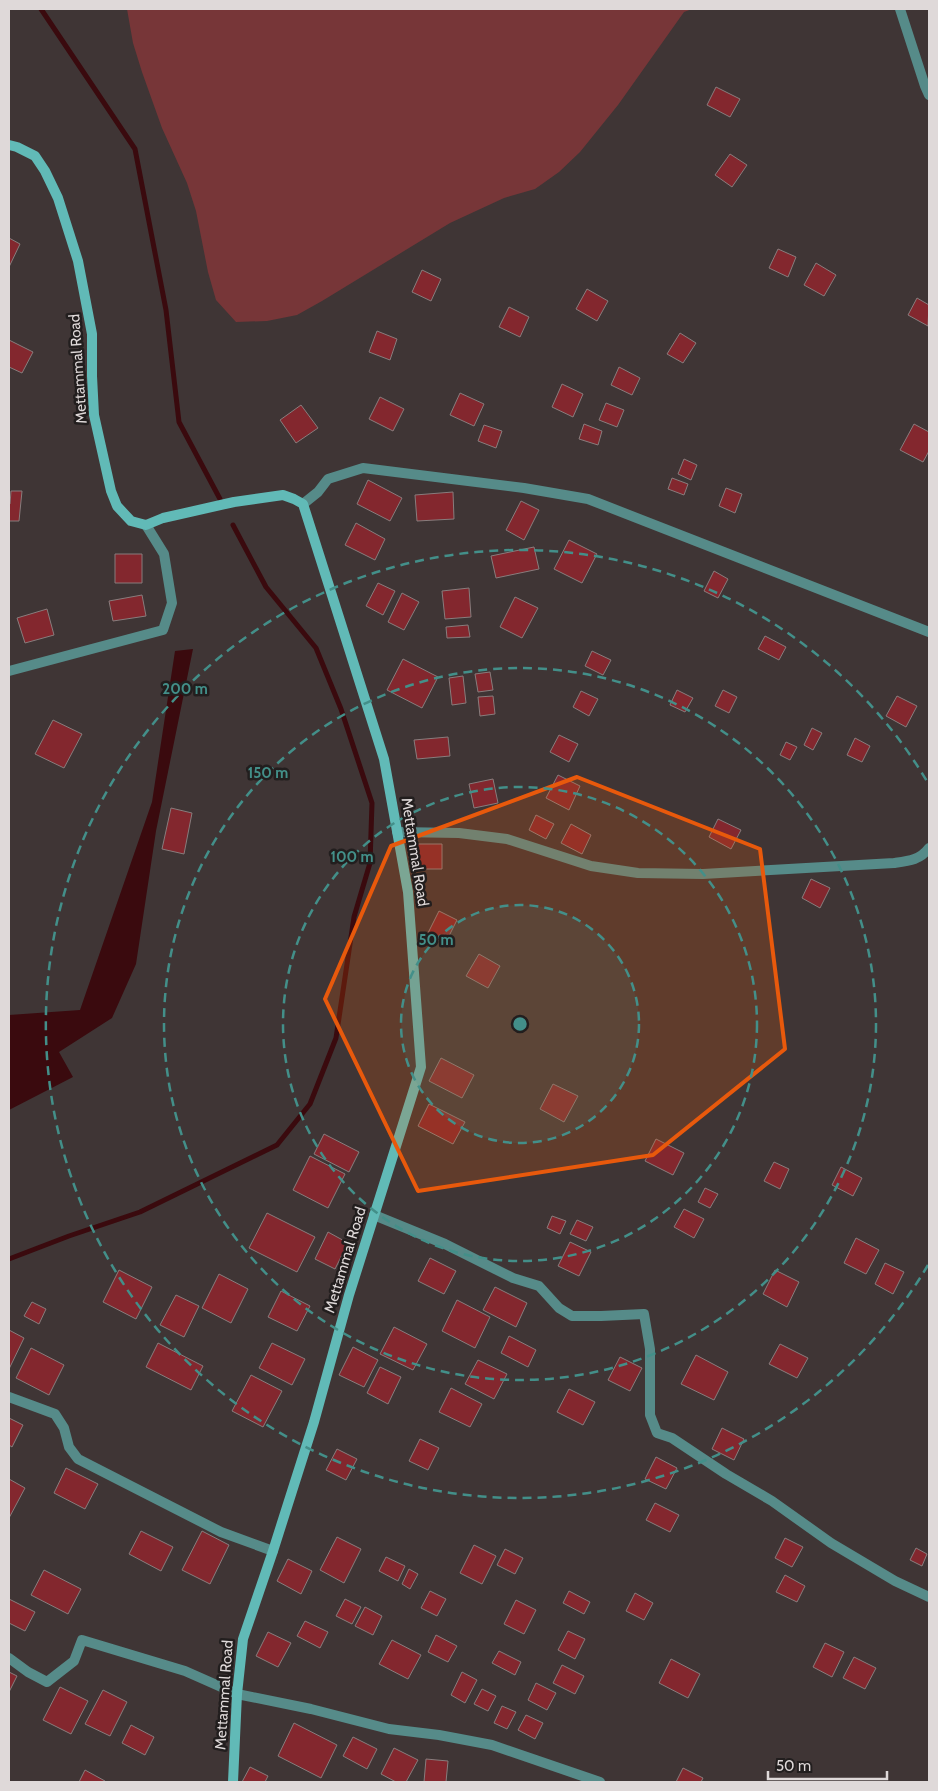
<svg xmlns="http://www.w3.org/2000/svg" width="938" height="1791" font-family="Cabin,sans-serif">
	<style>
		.green { fill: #773638 }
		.water { fill: #3a0a0e }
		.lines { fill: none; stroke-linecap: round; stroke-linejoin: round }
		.stream { stroke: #3a0a0e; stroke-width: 5 }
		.building { fill: #83272e; stroke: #887d7d }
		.street { stroke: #568b89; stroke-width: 10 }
		.secondary { stroke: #61bab7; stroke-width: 10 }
		.marked { fill: #e8590c; fill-opacity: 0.2; stroke: #e8590c; stroke-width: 4; stroke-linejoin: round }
		.ring { fill: none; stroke: #438f89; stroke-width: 2.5; stroke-dasharray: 9 6 }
		.labels { text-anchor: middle; stroke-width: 5; stroke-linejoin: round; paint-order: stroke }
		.street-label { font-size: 15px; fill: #dfd9d9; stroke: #221e1e }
		.centre { fill: #438f89; stroke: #221e1e; stroke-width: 2.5 }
		.ring-label { font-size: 15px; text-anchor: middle; font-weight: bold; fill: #438f89; stroke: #221e1e; stroke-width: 5; stroke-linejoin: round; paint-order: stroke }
	</style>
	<rect width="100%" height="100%" fill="#3f3535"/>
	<path class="green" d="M 127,9 L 692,9 L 684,12 L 618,105 L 580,152 L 559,172 L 535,189 L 504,198 L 450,223 L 322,301 L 297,315 L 267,321 L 236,322 L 216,300 L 208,272 L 196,211 L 187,183 L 162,128 L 142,72 L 133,43 Z"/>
	<path class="water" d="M 193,649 L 156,831 L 136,964 L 112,1018 L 59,1052 L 73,1077 L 9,1110 L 9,1015 L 80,1010 L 152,802 L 175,651 Z"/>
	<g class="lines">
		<path class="stream" d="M 41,9 L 135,149 L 166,310 L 179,422 L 220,499
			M 9,1259 L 69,1236 L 140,1212 L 277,1145 L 310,1104 L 336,1038 L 354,917 L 370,863 L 372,803 L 341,709 L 316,648 L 266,587 L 233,525"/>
	</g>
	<path class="building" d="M 716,87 L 740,99 L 730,117 L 707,105 Z
		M 730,154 L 747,165 L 732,187 L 715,175 Z
		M 9,238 L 20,244 L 9,267 Z
		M 778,249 L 796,257 L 788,277 L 769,268 Z
		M 816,263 L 836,275 L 824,296 L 804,285 Z
		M 422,270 L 441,279 L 431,301 L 412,292 Z
		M 587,289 L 608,301 L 597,321 L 576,309 Z
		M 917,298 L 929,305 L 928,326 L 908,315 Z
		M 509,307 L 529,317 L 520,337 L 499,327 Z
		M 377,331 L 397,339 L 390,360 L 369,352 Z
		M 680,333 L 696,343 L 683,363 L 667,354 Z
		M 9,340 L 33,352 L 22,373 L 9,367 Z
		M 619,367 L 640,378 L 632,395 L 611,385 Z
		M 562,384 L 583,394 L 573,417 L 552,407 Z
		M 460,393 L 484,404 L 474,426 L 450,415 Z
		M 380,397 L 404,409 L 393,431 L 369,419 Z
		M 606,403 L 624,410 L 617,427 L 599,420 Z
		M 301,405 L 318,428 L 296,443 L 280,420 Z
		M 584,424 L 602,431 L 598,445 L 579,439 Z
		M 914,424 L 929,432 L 929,451 L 923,462 L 900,450 Z
		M 484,425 L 502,431 L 496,448 L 478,441 Z
		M 684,459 L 697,465 L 691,480 L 678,474 Z
		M 672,478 L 688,484 L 684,495 L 668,489 Z
		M 368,480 L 402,498 L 390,521 L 357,504 Z
		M 726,488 L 742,494 L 735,513 L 719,506 Z
		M 11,491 L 22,491 L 19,521 L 9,521 L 9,504 L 10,504 Z
		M 453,492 L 454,519 L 417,521 L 415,495 Z
		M 521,501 L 539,510 L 524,540 L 506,530 Z
		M 356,523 L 385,539 L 375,560 L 345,545 Z
		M 569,540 L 597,554 L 582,583 L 554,569 Z
		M 534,547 L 539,569 L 496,578 L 491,556 Z
		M 115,554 L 142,554 L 142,583 L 115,583 Z
		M 714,571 L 728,579 L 718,598 L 704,591 Z
		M 378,583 L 395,591 L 383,615 L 366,606 Z
		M 469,588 L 471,617 L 445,619 L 442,591 Z
		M 402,593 L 419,602 L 404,630 L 388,622 Z
		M 142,595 L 146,616 L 113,621 L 109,601 Z
		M 515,597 L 538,608 L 522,638 L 500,627 Z
		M 47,609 L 54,635 L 25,643 L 17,618 Z
		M 468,625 L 470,637 L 447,638 L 446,627 Z
		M 765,636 L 786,647 L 779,660 L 758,649 Z
		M 592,651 L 611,660 L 603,675 L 585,666 Z
		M 403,659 L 438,677 L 422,708 L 387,690 Z
		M 490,672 L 493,690 L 478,692 L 475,674 Z
		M 463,676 L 466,703 L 452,705 L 449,678 Z
		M 677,690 L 693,698 L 685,712 L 670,705 Z
		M 723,690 L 737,697 L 729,713 L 715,706 Z
		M 581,691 L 598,699 L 589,716 L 573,707 Z
		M 493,696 L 495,714 L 480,716 L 478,697 Z
		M 897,696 L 917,706 L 906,727 L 886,716 Z
		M 53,720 L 82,734 L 64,768 L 35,754 Z
		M 812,728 L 822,733 L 813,750 L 804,745 Z
		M 559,735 L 578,744 L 569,762 L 550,752 Z
		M 448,737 L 450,756 L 417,759 L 414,740 Z
		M 855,738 L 870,746 L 862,762 L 847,755 Z
		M 786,742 L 797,747 L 790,760 L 780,755 Z
		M 558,775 L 580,786 L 569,810 L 546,798 Z
		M 493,779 L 498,803 L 474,808 L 469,784 Z
		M 171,808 L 192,813 L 184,854 L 162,849 Z
		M 536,815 L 554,824 L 546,839 L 529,830 Z
		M 718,819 L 741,830 L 731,849 L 709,837 Z
		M 571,824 L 591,835 L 582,854 L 561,843 Z
		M 417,844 L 442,844 L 442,869 L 417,869 Z
		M 811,879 L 830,888 L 820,908 L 802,898 Z
		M 439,911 L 457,920 L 445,944 L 427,935 Z
		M 479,954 L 500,966 L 488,988 L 466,976 Z
		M 441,1058 L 474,1075 L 462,1098 L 429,1081 Z
		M 553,1084 L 578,1096 L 564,1122 L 540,1109 Z
		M 429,1104 L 465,1122 L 453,1144 L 418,1126 Z
		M 324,1134 L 359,1152 L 349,1172 L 314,1154 Z
		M 656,1139 L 684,1153 L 673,1175 L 645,1161 Z
		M 310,1156 L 345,1174 L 328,1208 L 293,1190 Z
		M 774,1162 L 789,1169 L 780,1189 L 764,1181 Z
		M 841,1167 L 862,1178 L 853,1196 L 832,1185 Z
		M 705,1188 L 718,1194 L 710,1208 L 698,1202 Z
		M 684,1209 L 704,1219 L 694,1238 L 674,1227 Z
		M 267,1213 L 315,1237 L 297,1272 L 249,1248 Z
		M 552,1216 L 566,1221 L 560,1234 L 547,1228 Z
		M 577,1220 L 593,1227 L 586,1241 L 570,1234 Z
		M 328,1232 L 348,1243 L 335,1269 L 315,1259 Z
		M 856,1238 L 879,1250 L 866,1274 L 844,1263 Z
		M 570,1242 L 591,1252 L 579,1276 L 558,1266 Z
		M 430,1258 L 456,1271 L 444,1294 L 418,1281 Z
		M 885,1263 L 904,1272 L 893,1294 L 875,1284 Z
		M 119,1270 L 152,1287 L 136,1319 L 103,1302 Z
		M 775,1270 L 799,1282 L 787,1307 L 763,1294 Z
		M 219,1274 L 248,1289 L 231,1323 L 202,1308 Z
		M 495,1287 L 527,1303 L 516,1327 L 483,1310 Z
		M 281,1291 L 310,1306 L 297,1331 L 268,1317 Z
		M 176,1295 L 199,1306 L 184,1337 L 160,1325 Z
		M 457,1300 L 490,1317 L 475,1348 L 442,1331 Z
		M 32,1302 L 46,1309 L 39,1324 L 24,1316 Z
		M 394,1327 L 427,1344 L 413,1370 L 380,1354 Z
		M 9,1330 L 24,1338 L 9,1369 Z
		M 509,1336 L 536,1350 L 528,1367 L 501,1353 Z
		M 158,1343 L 203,1366 L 191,1390 L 146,1367 Z
		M 272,1343 L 305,1359 L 292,1385 L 259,1368 Z
		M 780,1344 L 808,1358 L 797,1378 L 769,1364 Z
		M 353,1347 L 378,1360 L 364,1387 L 339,1375 Z
		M 31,1348 L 64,1365 L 49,1395 L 16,1378 Z
		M 696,1355 L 728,1372 L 714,1400 L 681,1384 Z
		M 620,1357 L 642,1368 L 630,1391 L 608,1380 Z
		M 478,1360 L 507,1374 L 494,1399 L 465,1384 Z
		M 380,1367 L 401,1377 L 388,1404 L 367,1393 Z
		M 251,1375 L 282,1391 L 263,1427 L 232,1411 Z
		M 451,1388 L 482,1404 L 470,1427 L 439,1412 Z
		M 569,1389 L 595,1402 L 583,1425 L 557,1412 Z
		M 9,1418 L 23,1425 L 12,1447 L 9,1445 Z
		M 722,1428 L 744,1439 L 734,1460 L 712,1449 Z
		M 420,1439 L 439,1448 L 428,1470 L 409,1461 Z
		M 337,1449 L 357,1459 L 346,1480 L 326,1470 Z
		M 656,1457 L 677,1468 L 666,1489 L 645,1479 Z
		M 66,1468 L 98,1484 L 85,1509 L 54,1493 Z
		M 9,1479 L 25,1488 L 9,1518 Z
		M 655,1503 L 679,1515 L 670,1532 L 646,1520 Z
		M 141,1531 L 173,1547 L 161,1571 L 129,1554 Z
		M 202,1531 L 229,1545 L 210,1584 L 182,1570 Z
		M 337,1537 L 361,1549 L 344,1583 L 320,1570 Z
		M 785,1538 L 803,1547 L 792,1567 L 775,1558 Z
		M 474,1545 L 496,1556 L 482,1584 L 460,1573 Z
		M 916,1548 L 927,1554 L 922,1566 L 910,1560 Z
		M 505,1549 L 523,1558 L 515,1574 L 497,1565 Z
		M 386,1557 L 405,1566 L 398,1581 L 379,1571 Z
		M 288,1559 L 312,1571 L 301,1594 L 277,1581 Z
		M 409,1569 L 418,1574 L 410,1589 L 402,1584 Z
		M 44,1570 L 81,1589 L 68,1614 L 31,1595 Z
		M 785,1575 L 805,1586 L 797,1602 L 776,1592 Z
		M 430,1591 L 446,1599 L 437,1616 L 421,1608 Z
		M 569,1591 L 590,1602 L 584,1614 L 563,1603 Z
		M 635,1593 L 653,1603 L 644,1620 L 626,1611 Z
		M 9,1599 L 35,1612 L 25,1631 L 9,1623 Z
		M 345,1599 L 361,1607 L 352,1624 L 336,1616 Z
		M 516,1600 L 536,1610 L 524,1634 L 504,1624 Z
		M 365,1607 L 382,1616 L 373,1635 L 355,1626 Z
		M 305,1621 L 328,1632 L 320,1648 L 297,1636 Z
		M 568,1631 L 585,1639 L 575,1659 L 558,1650 Z
		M 268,1632 L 291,1643 L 278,1667 L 256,1656 Z
		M 436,1635 L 457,1646 L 448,1662 L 428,1652 Z
		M 392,1640 L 421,1655 L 408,1679 L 379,1664 Z
		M 825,1643 L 844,1652 L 832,1677 L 813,1667 Z
		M 499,1651 L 521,1662 L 515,1675 L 492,1663 Z
		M 854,1657 L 876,1668 L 865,1689 L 843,1678 Z
		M 671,1659 L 700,1674 L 688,1698 L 659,1683 Z
		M 562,1665 L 584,1676 L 575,1694 L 553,1683 Z
		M 9,1672 L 17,1676 L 9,1692 Z
		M 462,1672 L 477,1680 L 465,1703 L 451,1695 Z
		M 536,1683 L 556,1693 L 547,1710 L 528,1700 Z
		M 60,1687 L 88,1701 L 71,1734 L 43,1720 Z
		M 482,1689 L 496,1696 L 488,1711 L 474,1704 Z
		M 103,1690 L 127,1702 L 110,1736 L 85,1724 Z
		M 502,1706 L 516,1712 L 507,1729 L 494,1723 Z
		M 526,1715 L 543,1723 L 535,1739 L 518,1730 Z
		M 294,1723 L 337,1745 L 321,1778 L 278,1756 Z
		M 131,1725 L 154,1737 L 145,1755 L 122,1743 Z
		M 353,1737 L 377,1749 L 367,1769 L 343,1756 Z
		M 394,1748 L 418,1760 L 406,1782 L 396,1782 L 381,1774 Z
		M 426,1759 L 448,1761 L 446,1782 L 424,1782 Z
		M 250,1767 L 268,1776 L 265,1782 L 242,1782 Z
		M 683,1768 L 703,1778 L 701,1782 L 676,1782 Z
		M 85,1770 L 105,1781 L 105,1782 L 79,1782 Z"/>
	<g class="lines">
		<path class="street" d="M 900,9 L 925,86 L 929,95
			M 303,504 L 318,492 L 328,479 L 363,468 L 524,488 L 588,499 L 929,632
			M 9,671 L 163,630 L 172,603 L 164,554 L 146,525
			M 397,832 L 459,833 L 507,839 L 591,866 L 638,873 L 703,874 L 894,863 C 909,861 920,860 929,848
			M 374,1215 L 445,1244 L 513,1278 L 539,1286 L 559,1308 L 572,1316 L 601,1316 L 644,1314 L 650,1349 L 650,1415 L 657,1433 L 672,1438 L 726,1474 L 772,1501 L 831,1543 L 895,1581 L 929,1597
			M 9,1397 L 55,1414 L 64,1428 L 69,1447 L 78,1459 L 221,1532 L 273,1551
			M 9,1658 L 28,1672 L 47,1682 L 74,1661 L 82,1640 L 185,1671 L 237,1694 L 311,1709 L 389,1729 L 439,1735 L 492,1745 L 600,1782"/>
		<path class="secondary" d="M 9,145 L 17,147 L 35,156 L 45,171 L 58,198 L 78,261 L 92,334 L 92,376 L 94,415 L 111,491 L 117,506 L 131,521 L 146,525 L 163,518 L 234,502 L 283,495 L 294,499 L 303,504 L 384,759 L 408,892 L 421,1067 L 349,1295 L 314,1422 L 273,1551 L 243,1639 L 237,1694 L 233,1782"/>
	</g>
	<path class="marked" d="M 577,777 L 760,849 L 785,1049 L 653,1155 L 418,1191 L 325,999 L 391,846 Z"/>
	<circle cx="520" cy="1024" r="119" fill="#438f89" fill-opacity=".12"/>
	<g class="ring">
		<circle cx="520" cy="1024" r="119"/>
		<circle cx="520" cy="1024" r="237"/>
		<circle cx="520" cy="1024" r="356"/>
		<path d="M928 1265A474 474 0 1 1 928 783"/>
	</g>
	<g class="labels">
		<g class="street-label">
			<text transform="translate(78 369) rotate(-94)" y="5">Mettammal Road</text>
			<text transform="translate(415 852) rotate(81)" y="5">Mettammal Road</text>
			<text transform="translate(345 1260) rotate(-73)" y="5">Mettammal Road</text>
			<text transform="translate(224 1695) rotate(-86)" y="5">Mettammal Road</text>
		</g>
	</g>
	<circle cx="520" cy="1024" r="8" class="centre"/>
	<g class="ring-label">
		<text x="185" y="694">200 m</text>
		<text x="268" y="778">150 m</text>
		<text x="352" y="862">100 m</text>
		<text x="436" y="945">50 m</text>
	</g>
	<rect width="938" height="1791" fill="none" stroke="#dfd9d9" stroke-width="20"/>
	<path d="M768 1771v8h119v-8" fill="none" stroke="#dfd9d9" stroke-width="2.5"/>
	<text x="776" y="1771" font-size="15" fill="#dfd9d9" stroke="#221e1e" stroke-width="4" paint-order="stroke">50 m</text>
</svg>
